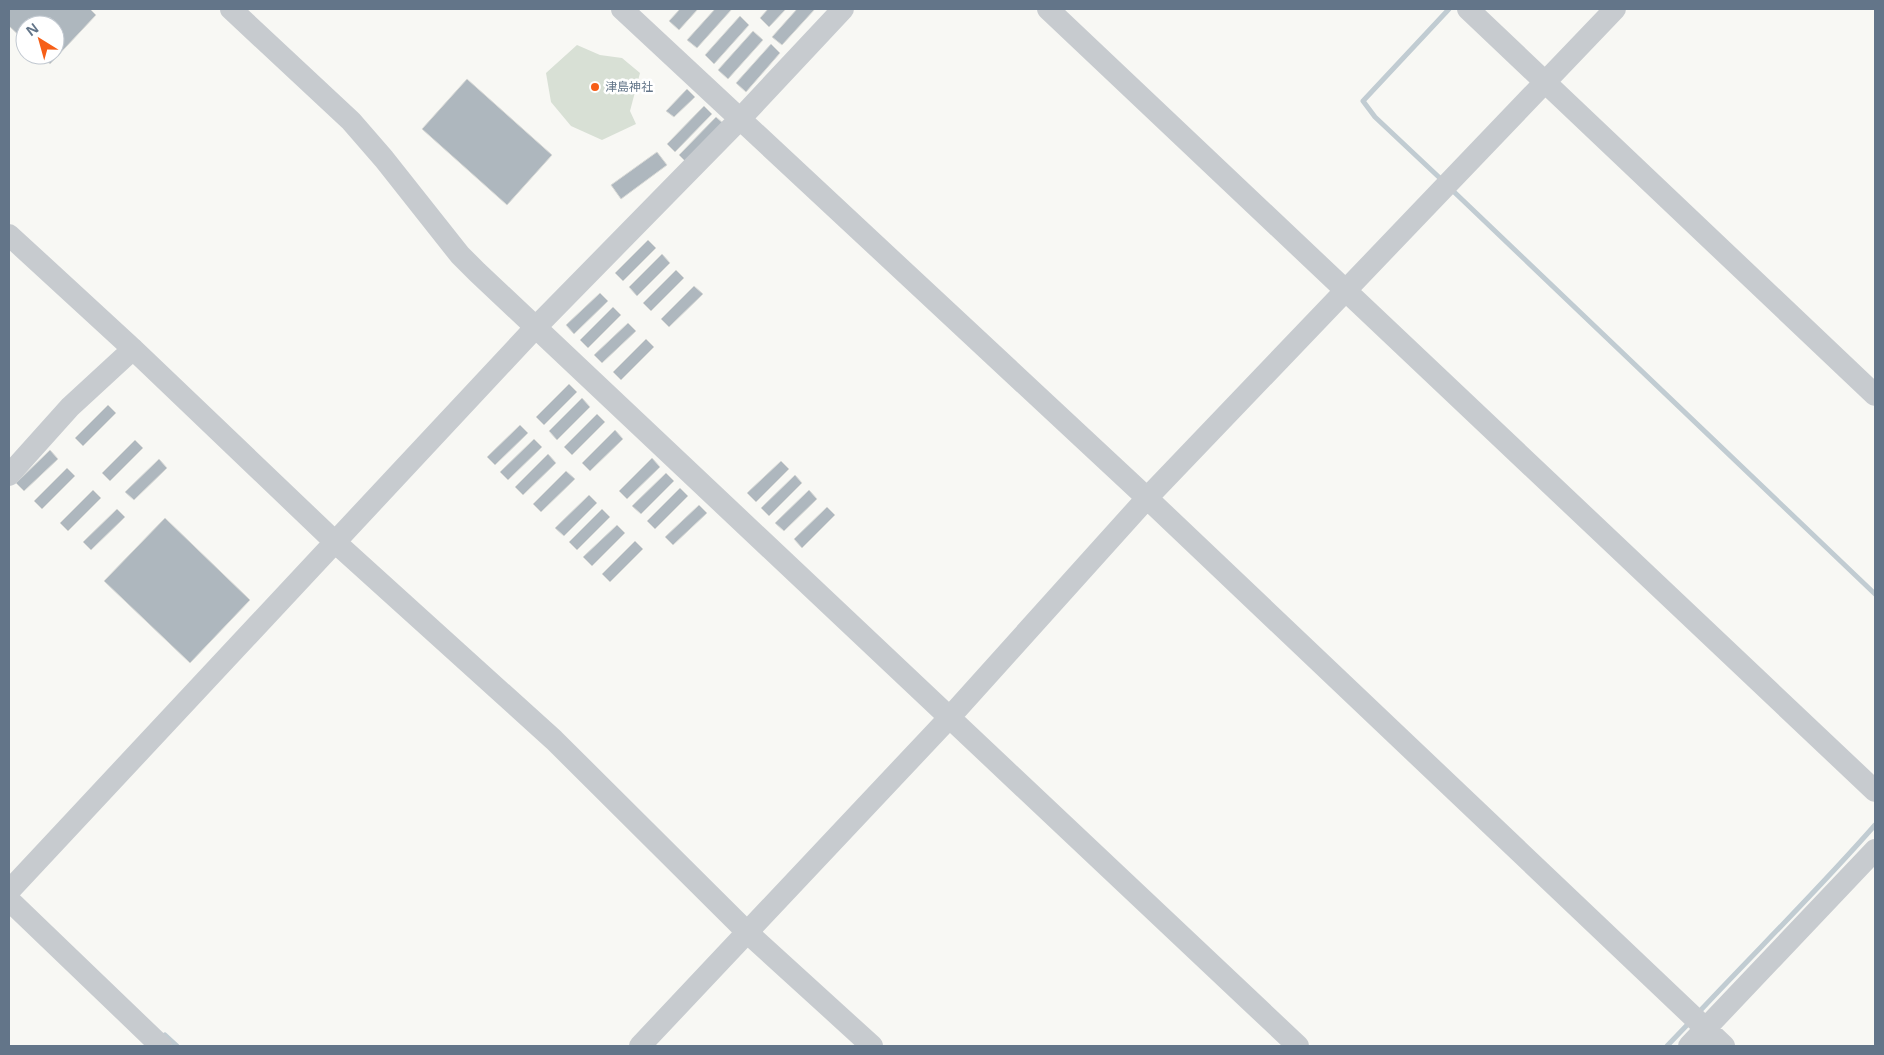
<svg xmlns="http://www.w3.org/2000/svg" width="1884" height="1055" font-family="'Open Sans','Noto Sans JP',sans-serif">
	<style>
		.green { fill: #d8e0d5 }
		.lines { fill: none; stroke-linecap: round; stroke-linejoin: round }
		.stream { stroke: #c1ccd2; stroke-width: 5 }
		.building { fill: #aeb7be; stroke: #d9dad7 }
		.minor { stroke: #c7cbcf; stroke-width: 22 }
		.poi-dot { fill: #f65e17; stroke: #fff; stroke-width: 2 }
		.labels { text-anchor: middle; stroke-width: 5; stroke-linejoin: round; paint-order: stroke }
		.poi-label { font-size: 12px; fill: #637589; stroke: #fff; text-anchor: start }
	</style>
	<rect width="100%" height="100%" fill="#f8f8f4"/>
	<path class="green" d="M 577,45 L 600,55 L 622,58 L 640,73 L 630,111 L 636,124 L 602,140 L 571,126 L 551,102 L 546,73 Z"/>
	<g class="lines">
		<path class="stream" d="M 1443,181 L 1375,117 L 1363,101 L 1449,9
			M 1451,189 L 1875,594
			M 1697,1014 C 1756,951 1818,890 1875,825
			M 165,1035 L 177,1046
			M 1667,1046 L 1690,1022"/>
	</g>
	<path class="building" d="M 9,9 L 90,9 L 96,15 L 50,64 L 40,55 L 55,55 L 55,25 L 25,25 L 25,41 L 9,26 Z
		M 680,9 L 698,9 L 679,30 L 669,21 Z
		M 715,9 L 732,9 L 697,48 L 687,40 Z
		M 768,9 L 786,9 L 769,27 L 760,18 Z
		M 797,9 L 815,9 L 782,45 L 772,37 Z
		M 740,16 L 749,25 L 714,64 L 705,55 Z
		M 753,31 L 763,40 L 728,79 L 718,70 Z
		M 771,44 L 780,53 L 746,92 L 736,83 Z
		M 467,79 L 552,155 L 507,205 L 422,129 Z
		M 687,89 L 695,97 L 674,117 L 666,111 Z
		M 704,106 L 712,114 L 675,152 L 667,144 Z
		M 716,117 L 725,125 L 688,164 L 679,155 Z
		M 657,152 L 667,165 L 621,199 L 611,185 Z
		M 648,240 L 656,248 L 623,281 L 615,273 Z
		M 662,254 L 670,263 L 637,296 L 629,287 Z
		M 676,270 L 684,278 L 651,311 L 643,303 Z
		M 694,286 L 703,294 L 669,327 L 661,319 Z
		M 600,293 L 608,301 L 574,334 L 566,325 Z
		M 613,307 L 621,315 L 588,348 L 580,340 Z
		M 628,323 L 636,331 L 602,363 L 594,355 Z
		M 646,339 L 654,347 L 621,380 L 613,372 Z
		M 569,384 L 577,392 L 544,425 L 536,417 Z
		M 582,398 L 590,407 L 557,440 L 549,431 Z
		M 108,405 L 116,413 L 83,446 L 75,438 Z
		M 597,414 L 605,422 L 572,455 L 564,447 Z
		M 520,425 L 528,433 L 495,465 L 487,457 Z
		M 615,430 L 623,439 L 590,471 L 582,463 Z
		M 534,439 L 542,447 L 508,480 L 500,472 Z
		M 135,440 L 143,448 L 110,481 L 102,473 Z
		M 50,450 L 58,459 L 24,491 L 16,483 Z
		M 548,454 L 556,463 L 523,495 L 515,487 Z
		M 652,458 L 660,467 L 627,499 L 619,491 Z
		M 159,459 L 167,468 L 134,500 L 125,492 Z
		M 781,461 L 789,469 L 756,502 L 747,493 Z
		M 67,468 L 75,476 L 42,509 L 34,501 Z
		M 566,471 L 575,479 L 541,512 L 533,504 Z
		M 666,473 L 674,481 L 641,514 L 632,506 Z
		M 795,475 L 802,483 L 769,516 L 761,508 Z
		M 680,488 L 688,496 L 655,529 L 647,521 Z
		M 93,490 L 101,498 L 68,531 L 60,523 Z
		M 809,490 L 817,499 L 784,531 L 775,523 Z
		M 589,495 L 597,503 L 564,536 L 555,528 Z
		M 699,505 L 707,513 L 673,545 L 665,537 Z
		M 827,507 L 835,515 L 802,548 L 794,539 Z
		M 117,509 L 125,517 L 91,550 L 83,542 Z
		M 602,509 L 610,517 L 577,550 L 569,542 Z
		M 165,518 L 250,600 L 190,663 L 104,581 Z
		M 617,525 L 625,533 L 592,566 L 583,557 Z
		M 635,541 L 643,549 L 610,582 L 602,574 Z"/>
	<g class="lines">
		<path class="minor" d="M 231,9 L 351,121 L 384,159 L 460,255 L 477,272 L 1298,1046
			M 622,9 L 1147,498 L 1724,1046
			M 1048,9 L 1875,791
			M 1468,9 L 1875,395
			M 9,235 L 133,349 L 335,542 L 554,740 L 748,933 L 872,1046
			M 9,475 L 70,407 L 133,349
			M 9,891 L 535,328 L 739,120 L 843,9
			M 9,900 L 161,1046
			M 640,1046 L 949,718 L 1147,498 L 1615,9
			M 1689,1046 L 1875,850"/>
	</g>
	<circle class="poi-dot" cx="595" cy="87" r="5"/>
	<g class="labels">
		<g class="poi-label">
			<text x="605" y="91">津島神社</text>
		</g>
	</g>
	<rect width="1884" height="1055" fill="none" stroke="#637589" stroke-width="20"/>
	<g transform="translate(40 40) rotate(323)"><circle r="24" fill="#ffffff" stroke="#c1c8d0"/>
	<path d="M0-4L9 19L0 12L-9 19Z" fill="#f65e17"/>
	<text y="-8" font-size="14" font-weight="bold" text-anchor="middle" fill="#637589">N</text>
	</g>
</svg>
